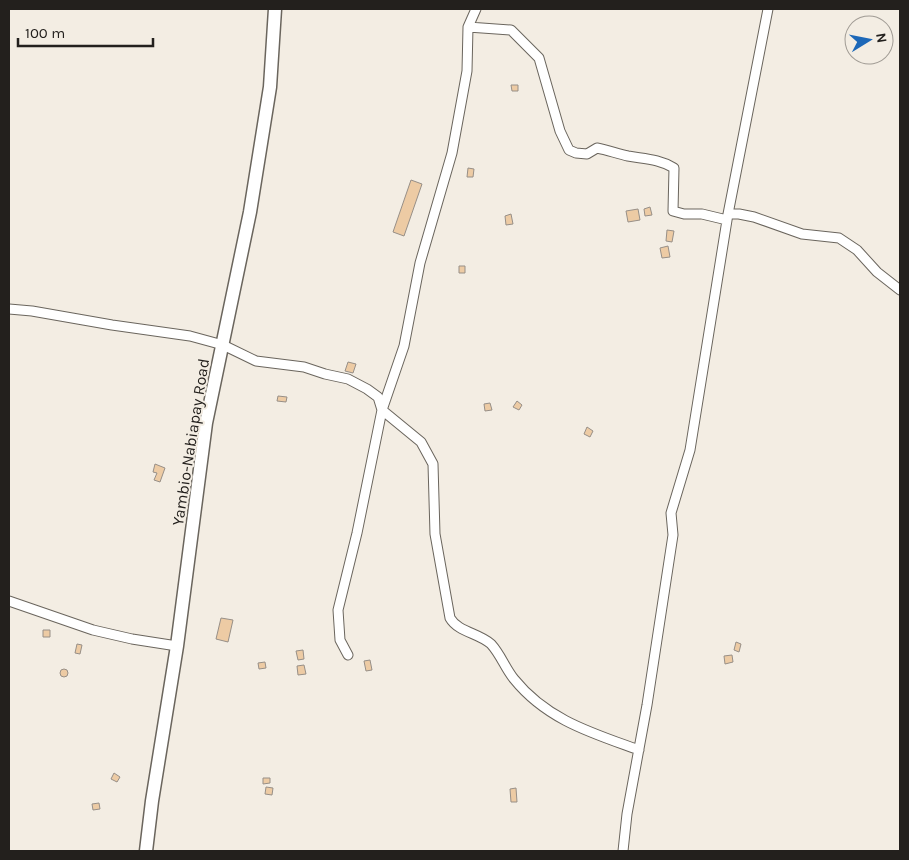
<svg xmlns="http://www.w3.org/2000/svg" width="909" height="860" font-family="Karla,sans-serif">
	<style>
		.building { fill: #edcba4; stroke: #978f87 }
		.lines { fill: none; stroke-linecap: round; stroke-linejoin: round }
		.street-casing { stroke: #6a655d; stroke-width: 11 }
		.secondary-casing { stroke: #6a655d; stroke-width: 15 }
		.street { stroke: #fff; stroke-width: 9 }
		.secondary { stroke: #fff; stroke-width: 12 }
		.labels { text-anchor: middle; stroke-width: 4; stroke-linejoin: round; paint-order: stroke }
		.street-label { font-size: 16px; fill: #23201d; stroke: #f3ede3 }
	</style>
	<rect width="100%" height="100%" fill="#f3ede3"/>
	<path class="building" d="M 511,85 L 518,85 L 518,91 L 512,91 Z
		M 468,168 L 474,169 L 473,177 L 467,177 Z
		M 411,180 L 422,184 L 404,236 L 393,232 Z
		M 650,207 L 652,215 L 645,216 L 644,209 Z
		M 638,209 L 640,220 L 628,222 L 626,211 Z
		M 511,214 L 513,224 L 506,225 L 505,216 Z
		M 667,230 L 674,231 L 672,242 L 666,241 Z
		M 668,246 L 670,257 L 662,258 L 660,248 Z
		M 459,266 L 465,266 L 465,273 L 459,273 Z
		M 348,362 L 356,364 L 353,373 L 345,371 Z
		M 278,396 L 287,397 L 286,402 L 277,401 Z
		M 517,401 L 522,405 L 519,410 L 513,407 Z
		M 490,403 L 492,410 L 485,411 L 484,404 Z
		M 587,427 L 593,431 L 590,437 L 584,434 Z
		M 155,464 L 165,468 L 160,482 L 154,480 L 157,473 L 153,472 Z
		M 221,618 L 233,620 L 228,642 L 216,639 Z
		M 43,630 L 50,630 L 50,637 L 43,637 Z
		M 736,642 L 741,644 L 739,652 L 734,650 Z
		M 77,644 L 82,645 L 80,654 L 75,653 Z
		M 303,650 L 304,659 L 298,660 L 296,651 Z
		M 732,655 L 733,662 L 725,664 L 724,656 Z
		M 370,660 L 372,670 L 366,671 L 364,661 Z
		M 265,662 L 266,668 L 259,669 L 258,663 Z
		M 304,665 L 306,674 L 298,675 L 297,666 Z
		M60 673a4 4 0 1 1 8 0a4 4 0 1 1-8 0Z
		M 114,773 L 120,777 L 117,782 L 111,779 Z
		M 263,778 L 270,778 L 270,783 L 263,784 Z
		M 266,787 L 273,788 L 272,795 L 265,794 Z
		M 516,788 L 517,802 L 511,802 L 510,789 Z
		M 99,803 L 100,809 L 93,810 L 92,804 Z"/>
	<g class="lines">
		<defs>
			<path id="street" d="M 468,27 L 511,30 L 539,58 L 560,131 L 569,150 L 576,153 L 587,154 L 597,148 C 608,150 618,154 628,156 C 645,159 659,159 674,168 L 673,211 L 684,214 L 702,214 L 727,220
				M 728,214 L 739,214 L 754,217 L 802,234 L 839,238 L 857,250 L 877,272 L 900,290
				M 9,309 L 32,311 L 112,325 L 190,336 L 223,345 L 256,361 L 304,367 L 325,374 L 348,379 L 367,389 L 378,397 L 382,410 L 421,442 L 433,464 L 435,534 L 450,618 C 458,632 479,633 491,644 C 501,655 505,668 514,679 C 547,720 592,733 639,750
				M 9,601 L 93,630 L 132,639 L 177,646
				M 348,655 L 340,640 L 338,610 L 357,533 L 382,410 L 404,346 L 420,263 L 452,153 L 467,71 L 468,27 L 476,9
				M 623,851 L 627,814 L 647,705 L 673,535 L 671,513 L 690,450 L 728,214 L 768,9"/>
			<path id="secondary" d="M 146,851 L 152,801 L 177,646 L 206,423 L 250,212 L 270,87 L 275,9"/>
		</defs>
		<use href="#street" class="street-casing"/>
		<use href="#secondary" class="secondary-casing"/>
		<use href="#street" class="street"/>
		<use href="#secondary" class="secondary"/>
	</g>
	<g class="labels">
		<g class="street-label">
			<text transform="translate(190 442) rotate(-81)" y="6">Yambio-Nabiapay Road</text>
		</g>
	</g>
	<rect width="909" height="860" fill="none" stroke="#23201d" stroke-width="20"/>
	<g transform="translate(869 40) rotate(80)"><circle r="24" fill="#f3ede3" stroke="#a09b94"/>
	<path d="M0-4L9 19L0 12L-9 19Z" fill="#1d68b8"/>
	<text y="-8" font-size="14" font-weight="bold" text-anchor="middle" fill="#23201d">N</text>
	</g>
	<path d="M18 38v8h135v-8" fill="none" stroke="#23201d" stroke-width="2.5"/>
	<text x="25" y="38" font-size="15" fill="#23201d" stroke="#f3ede3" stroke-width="4" paint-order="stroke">100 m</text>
</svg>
